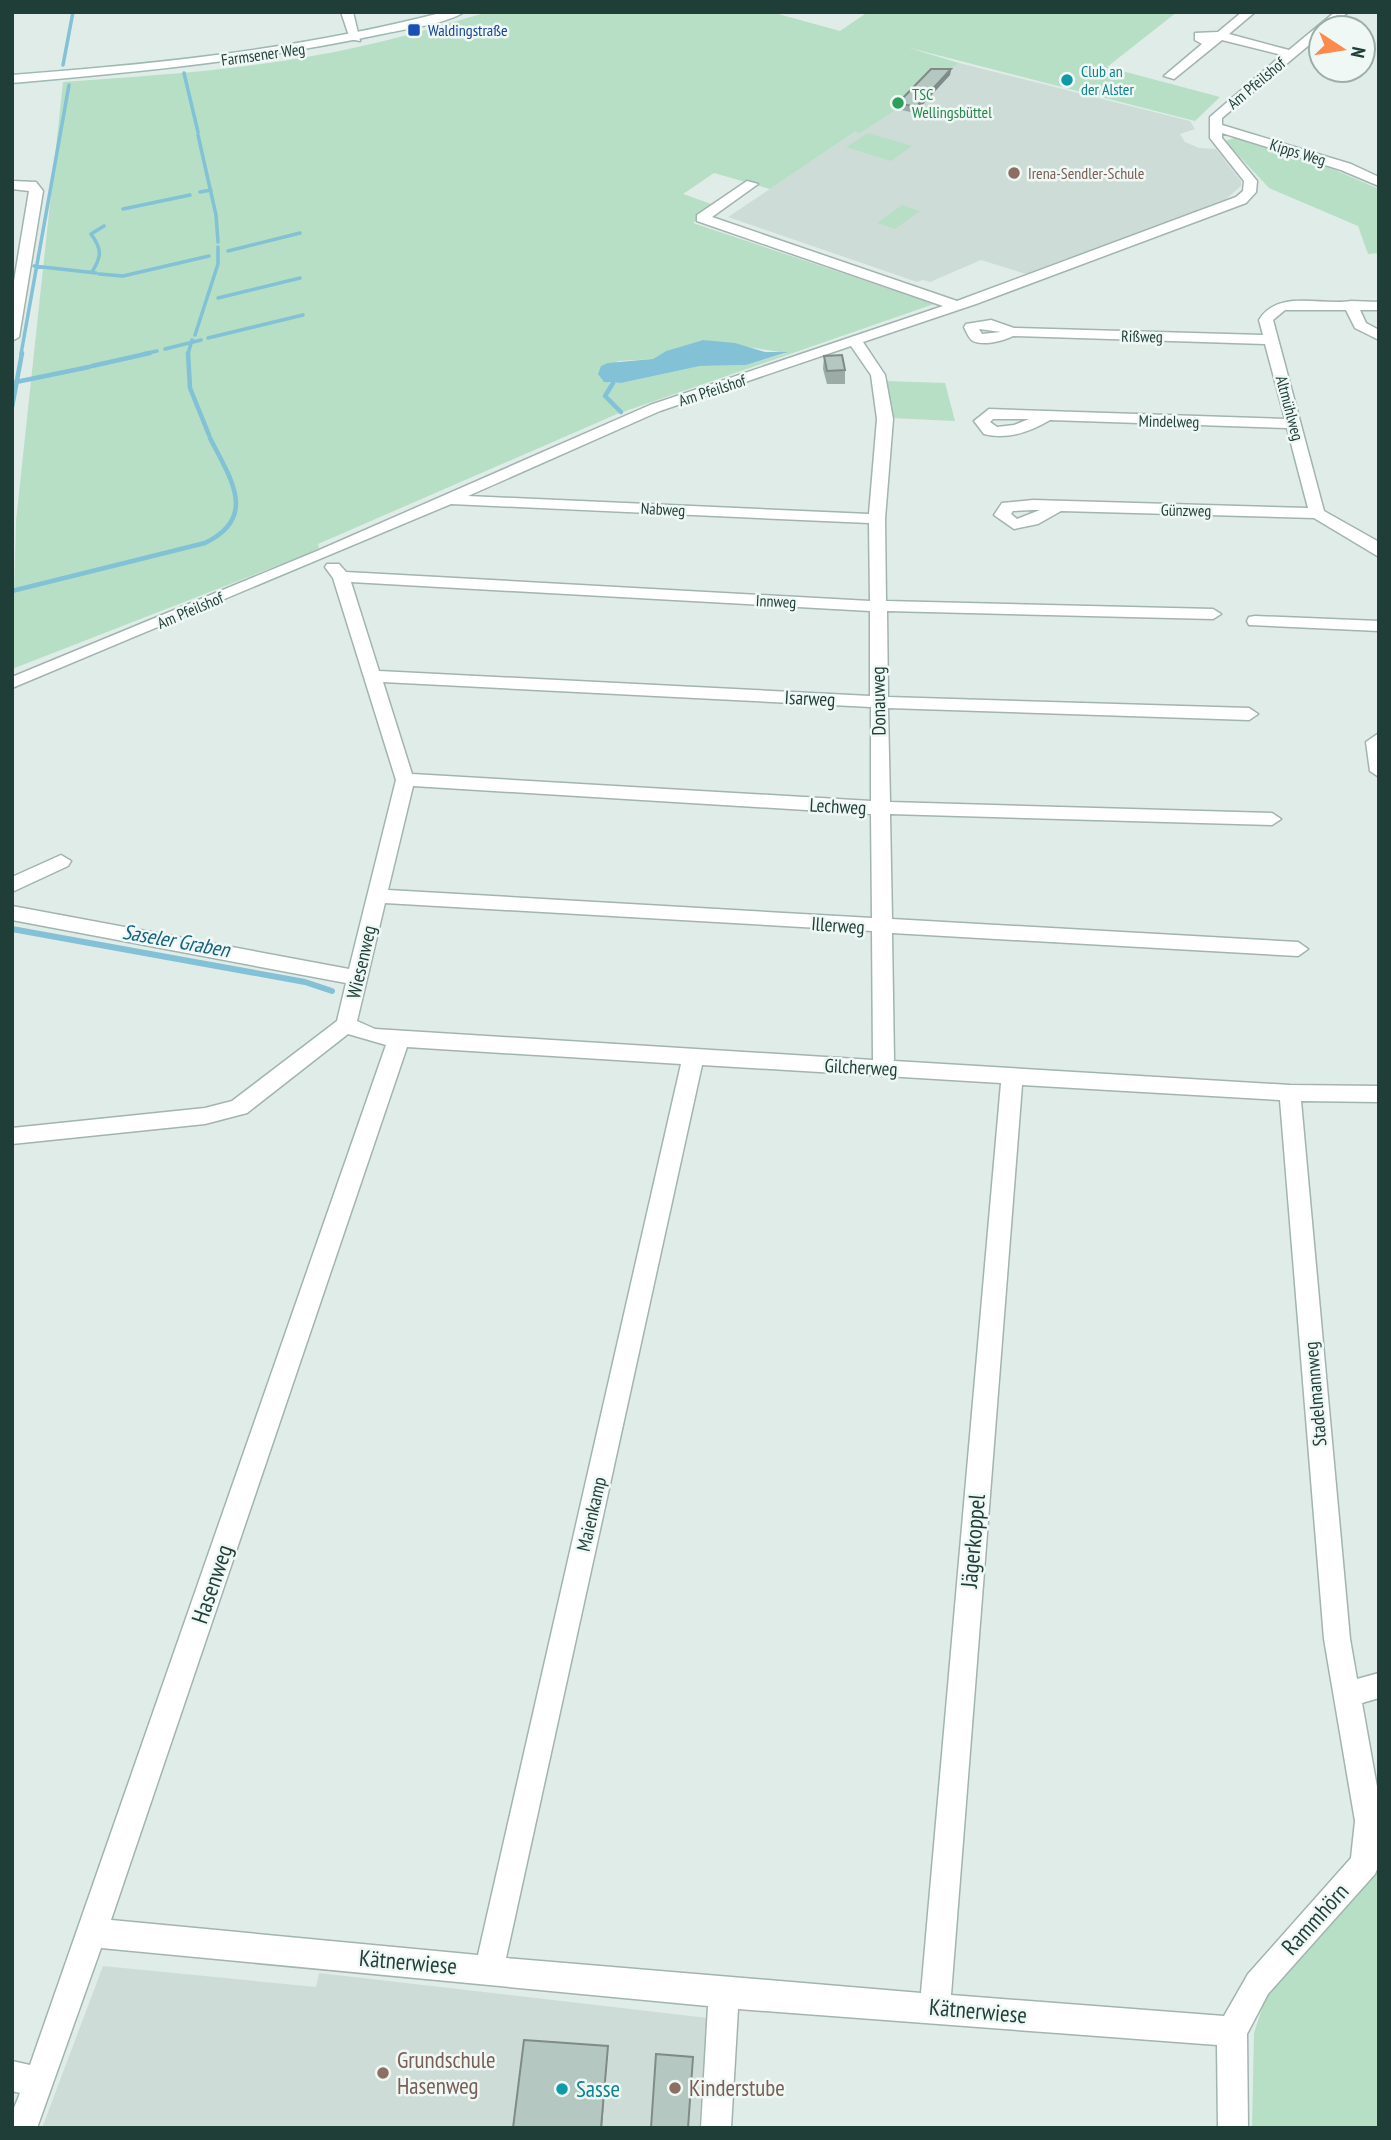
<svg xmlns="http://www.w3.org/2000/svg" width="1391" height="2140" font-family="'PT Sans Narrow',sans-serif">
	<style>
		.built { fill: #cedcd7 }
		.green { fill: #b6dfc5; fill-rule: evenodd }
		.water { fill: #83c1d6 }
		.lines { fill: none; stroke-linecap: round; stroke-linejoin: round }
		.stream-far2 { stroke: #83c1d6; stroke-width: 3.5 }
		.stream-far1 { stroke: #83c1d6; stroke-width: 4.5 }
		.stream { stroke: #83c1d6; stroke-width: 6 }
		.street-casing { stroke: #a2b4b0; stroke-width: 3 }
		.secondary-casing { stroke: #9db9b1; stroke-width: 3 }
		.street { fill: #fff; fill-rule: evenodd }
		.secondary { fill: #fff; fill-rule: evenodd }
		.wall { fill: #9caba6 }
		.shaded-wall { fill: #7f8b87 }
		.building { fill: #b5c7c1; stroke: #7f8b87; stroke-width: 2 }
		.transit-dot { fill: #1a4fb4; stroke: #f0f8f5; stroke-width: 2.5 }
		.culture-dot { fill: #0f9aa8; stroke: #f0f8f5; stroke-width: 2.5 }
		.leisure-dot { fill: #2e9e5b; stroke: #f0f8f5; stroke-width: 2.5 }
		.education-dot { fill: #8d6e63; stroke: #f0f8f5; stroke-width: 2.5 }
		.labels { text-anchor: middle; stroke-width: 5; stroke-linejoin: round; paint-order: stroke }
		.far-transit-label { font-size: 16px; fill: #164399; stroke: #f0f8f5; text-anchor: start }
		.far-street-label { font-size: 16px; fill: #1f3e38; stroke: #f0f8f5 }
		.far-culture-label { font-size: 16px; fill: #0d838f; stroke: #f0f8f5; text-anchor: start }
		.far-leisure-label { font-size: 16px; fill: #27864d; stroke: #f0f8f5; text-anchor: start }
		.far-education-label { font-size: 16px; fill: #785e54; stroke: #f0f8f5; text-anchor: start }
		.street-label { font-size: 19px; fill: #1f3e38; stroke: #f0f8f5 }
		.water-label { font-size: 21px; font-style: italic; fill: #14627e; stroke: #f0f8f5 }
		.near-street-label { font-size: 23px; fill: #1f3e38; stroke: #f0f8f5 }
		.near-education-label { font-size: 23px; fill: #785e54; stroke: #f0f8f5; text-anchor: start }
		.near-culture-label { font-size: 23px; fill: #0d838f; stroke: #f0f8f5; text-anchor: start }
	</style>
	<rect width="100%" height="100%" fill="#e0ece8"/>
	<path class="built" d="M 959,63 L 1190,121 L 1195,129 L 1180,134 L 1185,142 L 1199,148 L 1216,149 L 1241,181 L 1241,186 L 1226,199 L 1026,274 L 981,260 L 930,282 L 923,280 L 917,282 L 728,217 Z
		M 103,1966 L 316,1987 L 319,1973 L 708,2018 L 699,2128 L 42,2128 Z"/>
	<path class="green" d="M 488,12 L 771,12 L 840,31 L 868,12 L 1177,12 L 1107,67 L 1220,97 L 1195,121 L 906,47 L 959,63 L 936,79 L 915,113 L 897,109 L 860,133 L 855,132 L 770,189 L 714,173 L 683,194 L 717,206 L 693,223 L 934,304 L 617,414 L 318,544 L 319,548 L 305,555 L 12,669 L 16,521 L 63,82 C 147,76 230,71 312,56 C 372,46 430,29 488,12 ZM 703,340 L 787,353 L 746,365 L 700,366 L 621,383 L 610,383 L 601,379 L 618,361 L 653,359 L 666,351 Z
		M 868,133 L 912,146 L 891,161 L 846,147 Z
		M 1237,137 L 1335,170 L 1379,189 L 1379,253 L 1368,254 L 1358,226 L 1269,188 L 1225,141 Z
		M 902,205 L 920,211 L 895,229 L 877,223 Z
		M 886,381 L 945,383 L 955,421 L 891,418 Z
		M 1379,1851 L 1379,2128 L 1252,2128 L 1254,2033 L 1268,1990 Z"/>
	<path class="water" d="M 703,340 L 735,343 L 765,352 L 788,352 L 746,365 L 700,366 L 621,383 L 604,382 L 598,374 L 601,366 L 608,363 L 653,359 L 666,351 Z"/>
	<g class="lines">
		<path class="stream-far2" d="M 63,65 L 73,12
			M 184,73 L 198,132
			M 198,135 L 216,215 L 218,242
			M 200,192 L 211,190
			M 123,209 L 190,195
			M 228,251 L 300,233
			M 34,266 L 96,273
			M 92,272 C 102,256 102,249 91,234 L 104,226
			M 99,274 L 123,276 L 209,256
			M 218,298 L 300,278
			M 195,335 L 218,264 L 218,247
			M 208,338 L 303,315
			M 165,349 L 201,340
			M 21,354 L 69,85
			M 143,354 L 157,351
			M 188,354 L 192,340"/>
		<path class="stream-far1" d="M 188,353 L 190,388 L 209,435
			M 92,366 L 150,353
			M 16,382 L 89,367
			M 613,383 L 605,396 L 621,412
			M 12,407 L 22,353
			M 12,591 L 205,543 C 259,517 230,478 210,438"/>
		<path class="stream" d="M 12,929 L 305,982 L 332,991"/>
		<defs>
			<path id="street" d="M 341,12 L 353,12 L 360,41 L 350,39 Z
				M 1242,12 L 1255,12 L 1229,34 L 1289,50 L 1335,12 L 1348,12 L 1329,28 L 1321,28 L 1321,35 L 1222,118 L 1222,125 L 1351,164 L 1379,177 L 1379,186 L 1341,170 L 1222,133 L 1222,138 L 1257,181 L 1256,192 L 1246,203 L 976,304 L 863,342 L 885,375 L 893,419 L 885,519 L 886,601 L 1213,609 L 1221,614 L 1213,619 L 887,611 L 888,697 L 1249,708 L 1258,714 L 1249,720 L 888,708 L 890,802 L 1272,813 L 1281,819 L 1272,825 L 890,814 L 892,919 L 1298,942 L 1308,949 L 1298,956 L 892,933 L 894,1061 L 1290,1085 L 1379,1086 L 1379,1102 L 1301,1101 L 1350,1639 L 1357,1679 L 1379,1673 L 1379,1698 L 1362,1703 L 1379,1798 L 1379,1865 L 1375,1874 L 1268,1994 L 1247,2034 L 1248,2128 L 1218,2128 L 1217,2045 L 738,2009 L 731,2128 L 701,2128 L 708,2006 L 101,1948 L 37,2128 L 12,2128 L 12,2113 L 20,2093 L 12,2091 L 12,2061 L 30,2065 L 386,1045 L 348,1034 L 247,1113 L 205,1124 L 12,1144 L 12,1128 L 205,1108 L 232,1101 L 337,1021 L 346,983 L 12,920 L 12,906 L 349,969 L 396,780 L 333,578 L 325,567 L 327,564 L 339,564 L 346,572 L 870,601 L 869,523 L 451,504 L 12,688 L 12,677 L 317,551 L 650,405 L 943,306 L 697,221 L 697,215 L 747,181 L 758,184 L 712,217 L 957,301 L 1236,197 L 1243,191 L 1244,181 L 1210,138 L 1210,117 L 1282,55 L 1222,40 L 1174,79 L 1164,76 L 1202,44 L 1195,40 L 1195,33 L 1218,32 ZM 851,346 L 871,375 L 877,419 L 869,514 L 468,496 L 660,411 ZM 351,582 L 870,611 L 870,696 L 379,671 ZM 383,682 L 871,707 L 871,801 L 412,774 ZM 413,786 L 871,814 L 872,918 L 388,890 ZM 385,903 L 872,931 L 873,1060 L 375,1029 L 357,1021 ZM 407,1047 L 681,1064 L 478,1955 L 111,1920 ZM 702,1065 L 1001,1083 L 921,1993 L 506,1958 ZM 1022,1085 L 1280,1100 L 1324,1639 L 1355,1821 L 1351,1858 L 1248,1974 L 1224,2016 L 951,1995 Z
				M 12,181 L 36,182 L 43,191 L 19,337 L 12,341 L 12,293 L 29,191 L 12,189 Z
				M 1351,301 L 1379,302 L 1379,310 L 1360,310 L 1366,323 L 1379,330 L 1379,340 L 1355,328 L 1346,310 L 1285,310 L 1273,320 L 1324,511 L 1379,542 L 1379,557 L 1314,518 L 1061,511 L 1038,524 L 1014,529 L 994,515 L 1002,503 L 1033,500 L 1308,508 L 1287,428 L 1050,420 C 1030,432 1007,440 984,434 L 974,421 L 989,409 L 1285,419 L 1265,344 L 1013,336 C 1004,341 983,346 973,341 C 969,339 966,331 964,327 L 966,324 L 991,320 L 1014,328 L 1263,335 L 1259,320 C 1278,289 1320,306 1351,301 ZM 979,329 L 1001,332 L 982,334 ZM 993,419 L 1029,419 L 1014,425 L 997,427 L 990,422 ZM 1033,510 L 1040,510 L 1017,519 L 1011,514 L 1013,511 Z
				M 1255,616 L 1379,621 L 1379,631 L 1249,625 L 1247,621 L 1249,617 Z
				M 1379,733 L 1379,777 L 1370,771 L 1366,742 Z
				M 61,855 L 71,861 L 68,866 L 12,892 L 12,877 Z"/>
			<path id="secondary" d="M 444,12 L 464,12 C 448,23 407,29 387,33 C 263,60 138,72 12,83 L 12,75 C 158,64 302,49 444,12 Z"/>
		</defs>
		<use href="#street" class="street-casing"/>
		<use href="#secondary" class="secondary-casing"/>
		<use href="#street" class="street"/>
		<use href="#secondary" class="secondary"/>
	</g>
	<path class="wall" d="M 951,69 L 950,75 L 915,113 L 897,109 L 898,103 Z
		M 824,356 L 845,370 L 845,384 L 827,384 L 823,369 Z"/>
	<path class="shaded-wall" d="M 951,69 L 950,75 L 915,113 L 916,107 Z
		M 608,2046 L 602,2128 L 601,2128 Z"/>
	<path class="building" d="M 931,69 L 951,69 L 916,107 L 898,103 Z
		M 842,355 L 845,370 L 827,371 L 824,356 Z
		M 524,2040 L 608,2046 L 601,2128 L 513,2128 Z
		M 656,2054 L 693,2057 L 688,2128 L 651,2128 Z"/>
	<rect class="transit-dot" x="407" y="23" width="14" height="14" rx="3.5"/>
	<g class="culture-dot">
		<circle cx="1067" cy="80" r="7"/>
		<circle cx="562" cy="2089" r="7"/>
	</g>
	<circle class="leisure-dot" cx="898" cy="103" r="7"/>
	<g class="education-dot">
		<circle cx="1014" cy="173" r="7"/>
		<circle cx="383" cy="2073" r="7"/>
		<circle cx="675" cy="2088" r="7"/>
	</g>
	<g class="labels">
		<g class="far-transit-label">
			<text x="428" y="36">Waldingstraße</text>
		</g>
		<g class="far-street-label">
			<text transform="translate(263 54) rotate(-8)" y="6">Farmsener Weg</text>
			<text transform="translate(1256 83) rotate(-40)" y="6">Am Pfeilshof</text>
			<text transform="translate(1298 152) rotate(17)" y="6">Kipps Weg</text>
			<text transform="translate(1142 336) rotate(1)" y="6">Rißweg</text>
			<text transform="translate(712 390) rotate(-18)" y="6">Am Pfeilshof</text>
			<text transform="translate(1290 408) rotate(75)" y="6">Altmühlweg</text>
			<text transform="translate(1169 421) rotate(1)" y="6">Mindelweg</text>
			<text transform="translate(663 509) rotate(3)" y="6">Nabweg</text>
			<text transform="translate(1186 510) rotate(1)" y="6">Günzweg</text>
			<text transform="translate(776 601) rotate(3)" y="6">Innweg</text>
			<text transform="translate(190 610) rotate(-23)" y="6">Am Pfeilshof</text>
		</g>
		<g class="far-culture-label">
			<text x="1081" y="77">Club an<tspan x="1081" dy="18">der Alster</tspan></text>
		</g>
		<g class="far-leisure-label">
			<text x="912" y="100">TSC<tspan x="912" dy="18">Wellingsbüttel</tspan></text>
		</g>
		<g class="far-education-label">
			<text x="1028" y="179">Irena-Sendler-Schule</text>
		</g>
		<g class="street-label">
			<text transform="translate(810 698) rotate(3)" y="7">Isarweg</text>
			<text transform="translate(878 701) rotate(-91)" y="7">Donauweg</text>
			<text transform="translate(838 806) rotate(3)" y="7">Lechweg</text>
			<text transform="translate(838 925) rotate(4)" y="7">Illerweg</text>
			<text transform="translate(361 962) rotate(-77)" y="7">Wiesenweg</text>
			<text transform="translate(861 1067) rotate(3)" y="7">Gilcherweg</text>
			<text transform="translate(1315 1394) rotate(-95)" y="7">Stadelmannweg</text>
			<text transform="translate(591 1514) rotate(-77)" y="7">Maienkamp</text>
		</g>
		<g class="water-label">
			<text transform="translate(176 941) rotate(10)" y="7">Saseler Graben</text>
		</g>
		<g class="near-street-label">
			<text transform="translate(973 1541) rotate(-85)" y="8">Jägerkoppel</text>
			<text transform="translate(212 1584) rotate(-71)" y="8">Hasenweg</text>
			<text transform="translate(1315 1919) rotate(-48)" y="8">Rammhörn</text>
			<text transform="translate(408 1962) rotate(5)" y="8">Kätnerwiese</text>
			<text transform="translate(978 2011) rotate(5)" y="8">Kätnerwiese</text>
		</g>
		<g class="near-education-label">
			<text x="397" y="2068">Grundschule<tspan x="397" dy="26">Hasenweg</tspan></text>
			<text x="689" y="2096">Kinderstube</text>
		</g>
		<g class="near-culture-label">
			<text x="576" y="2097">Sasse</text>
		</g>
	</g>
	<rect width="1391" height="2140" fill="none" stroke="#1f3e38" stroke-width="28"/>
	<g transform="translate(1342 49) rotate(102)"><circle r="33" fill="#f0f8f5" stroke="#9caea9" stroke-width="2"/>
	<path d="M0-5L12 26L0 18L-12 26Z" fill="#fd8a4c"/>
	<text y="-10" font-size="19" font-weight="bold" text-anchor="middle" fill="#1f3e38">N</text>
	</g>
</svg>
